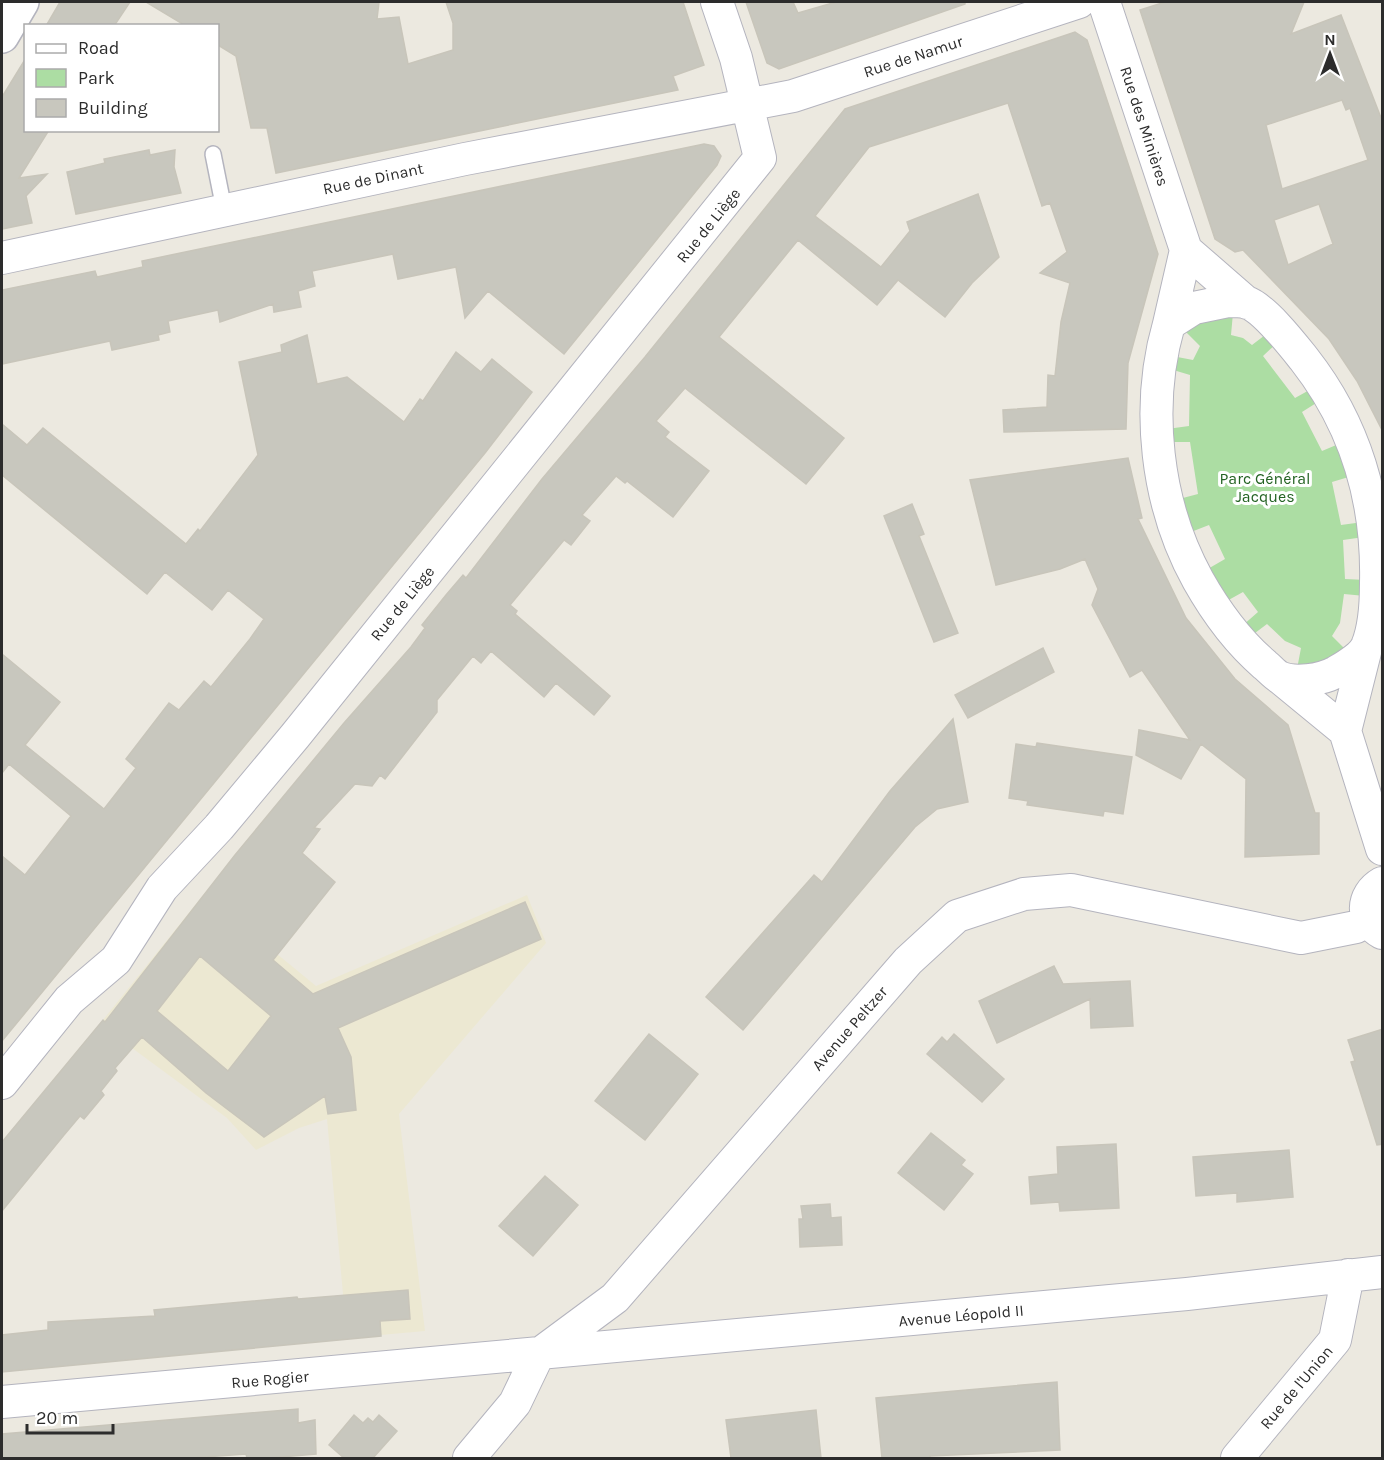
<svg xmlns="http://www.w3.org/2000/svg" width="1384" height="1460" font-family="Karla,sans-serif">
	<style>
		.education { fill: #ece8d2 }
		.green { fill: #acdda3 }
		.building { fill: #c8c7be; stroke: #c8c5ba; stroke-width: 1.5; fill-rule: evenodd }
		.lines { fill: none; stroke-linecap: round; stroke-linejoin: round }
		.service-casing { stroke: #b4b4be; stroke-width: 18 }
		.minor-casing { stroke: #b4b4be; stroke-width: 34 }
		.tertiary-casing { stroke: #b4b4be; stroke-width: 36 }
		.service { stroke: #fff; stroke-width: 15 }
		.minor { stroke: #fff; stroke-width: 32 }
		.tertiary { stroke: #fff; stroke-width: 33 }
		.labels { text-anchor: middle; stroke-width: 6; stroke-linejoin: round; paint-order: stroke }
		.street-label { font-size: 16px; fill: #2c2c2c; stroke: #fff }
		.park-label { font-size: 16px; fill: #246323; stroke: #fff }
	</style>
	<rect width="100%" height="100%" fill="#ece9e0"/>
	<path class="education" d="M 204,894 L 316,986 L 527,895 L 546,943 L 399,1114 L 425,1331 L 347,1338 L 327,1119 L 299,1128 L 256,1150 L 227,1118 L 132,1048 L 103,1020 Z"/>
	<path class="green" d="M 1233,313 L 1231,335 L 1243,338 L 1252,345 L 1269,332 L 1278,342 L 1263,356 L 1295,398 L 1313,388 L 1321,400 L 1302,412 L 1322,451 L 1341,443 L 1352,476 L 1332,482 L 1341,525 L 1363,522 L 1364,537 L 1343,540 L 1345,579 L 1366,580 L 1365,596 L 1344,594 L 1340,623 L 1332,636 L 1347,651 L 1341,657 L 1297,669 L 1301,648 L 1285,641 L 1267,624 L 1251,636 L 1242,626 L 1258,612 L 1243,592 L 1225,602 L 1206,570 L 1225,559 L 1209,525 L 1191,532 L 1179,499 L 1198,494 L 1190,442 L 1168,442 L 1167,429 L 1189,426 L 1190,375 L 1170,369 L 1172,356 L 1193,360 L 1200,346 L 1185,331 L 1195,323 Z"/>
	<path class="building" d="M 60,2 L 130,2 L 114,26 L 46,26 Z
		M 146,2 L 379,2 L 377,19 L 399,17 L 408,64 L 453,50 L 453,23 L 446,2 L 683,2 L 704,65 L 673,76 L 678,90 L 276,173 L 267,128 L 251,128 L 236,56 L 218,45 L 218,26 L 186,26 Z
		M 746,2 L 793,2 L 798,13 L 836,2 L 965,2 L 965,4 L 779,69 L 767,63 Z
		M 1165,2 L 1304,2 L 1291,34 L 1341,15 L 1383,123 L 1383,432 L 1357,381 L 1329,339 L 1243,250 L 1235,252 L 1215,239 L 1140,10 ZM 1342,100 L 1346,110 L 1350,108 L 1368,160 L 1282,189 L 1266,125 ZM 1319,204 L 1333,244 L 1288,265 L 1274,220 Z
		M 1075,32 L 1087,40 L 1158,254 L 1128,363 L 1126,429 L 1004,432 L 1003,410 L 1047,407 L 1048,375 L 1055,376 L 1061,322 L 1070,283 L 1040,273 L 1067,252 L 1050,203 L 1042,206 L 1008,103 L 869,147 L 815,216 L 881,267 L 910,231 L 907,222 L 978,194 L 999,257 L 972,283 L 945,317 L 898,280 L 877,305 L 798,240 L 719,337 L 844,438 L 806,484 L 685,388 L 656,421 L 669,432 L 665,437 L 709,471 L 673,517 L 627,481 L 625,483 L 616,476 L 582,515 L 590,521 L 571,545 L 564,540 L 510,605 L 517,611 L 515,614 L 610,696 L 594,715 L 556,683 L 544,697 L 491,651 L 481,663 L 473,656 L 437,700 L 437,712 L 385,779 L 380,775 L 372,786 L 355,784 L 314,828 L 320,829 L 302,853 L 335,882 L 273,960 L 313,994 L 525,902 L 541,939 L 338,1028 L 351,1057 L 356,1110 L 328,1114 L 325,1096 L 264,1137 L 206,1093 L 142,1037 L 115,1068 L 117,1071 L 101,1091 L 104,1095 L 84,1119 L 80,1116 L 64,1135 L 2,1211 L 2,1142 L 103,1020 L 105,1022 L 235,855 L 344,723 L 411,647 L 425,628 L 422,625 L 446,595 L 463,575 L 466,578 L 542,479 L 645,357 L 845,109 ZM 200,956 L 271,1016 L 228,1071 L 157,1011 Z
		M 26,58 L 26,130 L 49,130 L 19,178 L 47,174 L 26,196 L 32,223 L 2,229 L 2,97 Z
		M 704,144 L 714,146 L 721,156 L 717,165 L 564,354 L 488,291 L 465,318 L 456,267 L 398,279 L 393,254 L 312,271 L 315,286 L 298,291 L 301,307 L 274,312 L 273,304 L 220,322 L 218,310 L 168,321 L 170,332 L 158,335 L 159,340 L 112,350 L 110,341 L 2,364 L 2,290 L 95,271 L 97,277 L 143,267 L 142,261 Z
		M 149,150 L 150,155 L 175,150 L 174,167 L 181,193 L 76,214 L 67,172 L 105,163 L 104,159 Z
		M 307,335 L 317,384 L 347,377 L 404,422 L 420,399 L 423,401 L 456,352 L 481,372 L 492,359 L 532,392 L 485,453 L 2,1041 L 2,856 L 25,875 L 71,816 L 9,764 L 2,773 L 2,654 L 60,702 L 25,745 L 104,809 L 136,768 L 126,759 L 169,703 L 179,710 L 204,681 L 211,687 L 250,639 L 264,619 L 228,590 L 212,610 L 165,572 L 147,594 L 2,475 L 2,424 L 27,445 L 43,428 L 186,544 L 198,529 L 200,531 L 258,455 L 239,362 L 282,352 L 281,345 Z
		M 1128,458 L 1142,518 L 1138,519 L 1186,618 L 1235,679 L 1288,725 L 1315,813 L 1319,813 L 1319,854 L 1245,857 L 1246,779 L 1201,744 L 1181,779 L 1136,755 L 1139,730 L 1190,740 L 1142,670 L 1130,677 L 1092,605 L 1098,589 L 1085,559 L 1060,569 L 996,585 L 970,480 Z
		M 912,504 L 924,534 L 919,536 L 958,633 L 934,642 L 884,516 Z
		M 1043,648 L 1054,672 L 968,718 L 955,695 Z
		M 953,719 L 968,802 L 937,809 L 915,827 L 743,1030 L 706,997 L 814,875 L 822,882 L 890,791 Z
		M 1037,743 L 1132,757 L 1123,814 L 1104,811 L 1103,816 L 1027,805 L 1028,801 L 1009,798 L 1016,744 L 1036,747 Z
		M 1054,966 L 1063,984 L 1130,981 L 1133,1026 L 1091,1028 L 1090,999 L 997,1043 L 979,1001 Z
		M 1383,1029 L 1383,1144 L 1377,1145 L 1351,1062 L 1355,1061 L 1348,1040 Z
		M 649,1034 L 698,1074 L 645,1140 L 595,1101 Z
		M 954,1034 L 1004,1079 L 982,1102 L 927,1054 L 942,1037 L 947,1042 Z
		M 931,1133 L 965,1160 L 961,1165 L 973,1174 L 944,1210 L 898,1173 Z
		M 1116,1144 L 1119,1208 L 1060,1211 L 1059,1202 L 1031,1204 L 1029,1177 L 1058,1174 L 1057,1147 Z
		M 1289,1150 L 1293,1197 L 1237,1202 L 1237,1193 L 1196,1196 L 1193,1157 Z
		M 545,1176 L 578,1205 L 533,1256 L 499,1226 Z
		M 830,1204 L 831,1218 L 841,1217 L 842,1245 L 800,1247 L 799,1219 L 803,1219 L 801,1206 Z
		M 408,1290 L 410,1319 L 380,1321 L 381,1336 L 2,1372 L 2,1335 L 48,1330 L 48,1322 L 155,1316 L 154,1310 L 297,1297 L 298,1299 Z
		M 1057,1382 L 1060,1450 L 930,1456 L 930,1458 L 882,1458 L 876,1398 Z
		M 298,1409 L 298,1423 L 315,1420 L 316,1454 L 269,1458 L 247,1458 L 246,1454 L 191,1458 L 2,1458 L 2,1434 Z
		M 816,1410 L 821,1458 L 731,1458 L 726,1420 Z
		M 354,1415 L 363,1423 L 368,1418 L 373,1422 L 379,1415 L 397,1431 L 373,1458 L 344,1458 L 329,1445 Z"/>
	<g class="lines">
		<defs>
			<path id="service" d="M 213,154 L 224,209"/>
			<path id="minor" d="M 1104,2 L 1186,250 L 1169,324
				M 1186,250 L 1247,303
				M 2,258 L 465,159 L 793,96 L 1079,2
				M 1228,301 C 1233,301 1240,301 1246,302 C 1264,308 1292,344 1304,359 C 1355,424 1378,501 1376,583 C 1376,603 1375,627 1367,646 C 1362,657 1346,666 1336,672 C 1321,680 1295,684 1279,677 C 1274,674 1269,668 1265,665 C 1237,641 1216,612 1198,580 C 1156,504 1145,407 1169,324 L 1194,308 Z
				M 1279,677 L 1345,731 L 1382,849
				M 1345,731 L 1366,648
				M 1382,933 C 1360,921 1361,895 1382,883
				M 2,1083 L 69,1000 L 116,960 L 162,888 L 219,827 L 295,736 L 760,158 L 736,58 L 717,2
				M 2,1402 L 1187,1294 L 1382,1272
				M 469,1458 L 515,1403 L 538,1355 L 615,1298 L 908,961 L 957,916 L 1024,894 L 1071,890 L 1301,938 L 1356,927 L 1368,920
				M 1237,1458 L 1335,1340 L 1348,1275"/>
			<path id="tertiary" d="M 2,36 L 22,2"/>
		</defs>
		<use href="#service" class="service-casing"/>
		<use href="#minor" class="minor-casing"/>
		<use href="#tertiary" class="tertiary-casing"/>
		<use href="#service" class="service"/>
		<use href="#minor" class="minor"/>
		<use href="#tertiary" class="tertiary"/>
	</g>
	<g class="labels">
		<g class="street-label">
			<text transform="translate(913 56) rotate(-18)" y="6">Rue de Namur</text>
			<text transform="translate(1145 126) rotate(72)" y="6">Rue des Minières</text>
			<text transform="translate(373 178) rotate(-12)" y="6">Rue de Dinant</text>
			<text transform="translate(708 225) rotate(-51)" y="6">Rue de Liège</text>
			<text transform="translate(402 603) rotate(-51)" y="6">Rue de Liège</text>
			<text transform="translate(849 1028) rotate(-49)" y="6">Avenue Peltzer</text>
			<text transform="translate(961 1315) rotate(-5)" y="6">Avenue Léopold II</text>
			<text transform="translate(270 1379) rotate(-5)" y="6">Rue Rogier</text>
			<text transform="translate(1296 1387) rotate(-50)" y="6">Rue de l'Union</text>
		</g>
		<g class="park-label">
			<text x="1265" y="484">Parc Général<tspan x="1265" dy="18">Jacques</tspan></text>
		</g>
	</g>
	<rect width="1384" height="1460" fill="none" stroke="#2c2c2c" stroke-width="6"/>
	<rect x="24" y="24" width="195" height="108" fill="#ffffff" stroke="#ababab" stroke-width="1.5"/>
	<rect x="36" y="44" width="30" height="9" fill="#ffffff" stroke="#ababab" stroke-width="1.5"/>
	<text x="78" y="54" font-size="18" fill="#2c2c2c">Road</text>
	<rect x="36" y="69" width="30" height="18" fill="#acdda3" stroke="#ababab" stroke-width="1.5"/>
	<text x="78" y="84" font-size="18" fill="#2c2c2c">Park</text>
	<rect x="36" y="99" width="30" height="18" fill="#c8c7be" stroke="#ababab" stroke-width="1.5"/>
	<text x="78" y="114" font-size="18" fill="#2c2c2c">Building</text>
	<g transform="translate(1330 54)" stroke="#ffffff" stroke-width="4.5" paint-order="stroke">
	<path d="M0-4.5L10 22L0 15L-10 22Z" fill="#2c2c2c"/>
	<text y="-9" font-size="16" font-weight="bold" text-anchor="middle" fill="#2c2c2c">N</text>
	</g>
	<path d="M27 1424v9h86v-9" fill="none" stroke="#2c2c2c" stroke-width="3"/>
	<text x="36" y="1424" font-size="18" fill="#2c2c2c" stroke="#ffffff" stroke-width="4.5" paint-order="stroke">20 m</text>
</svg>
